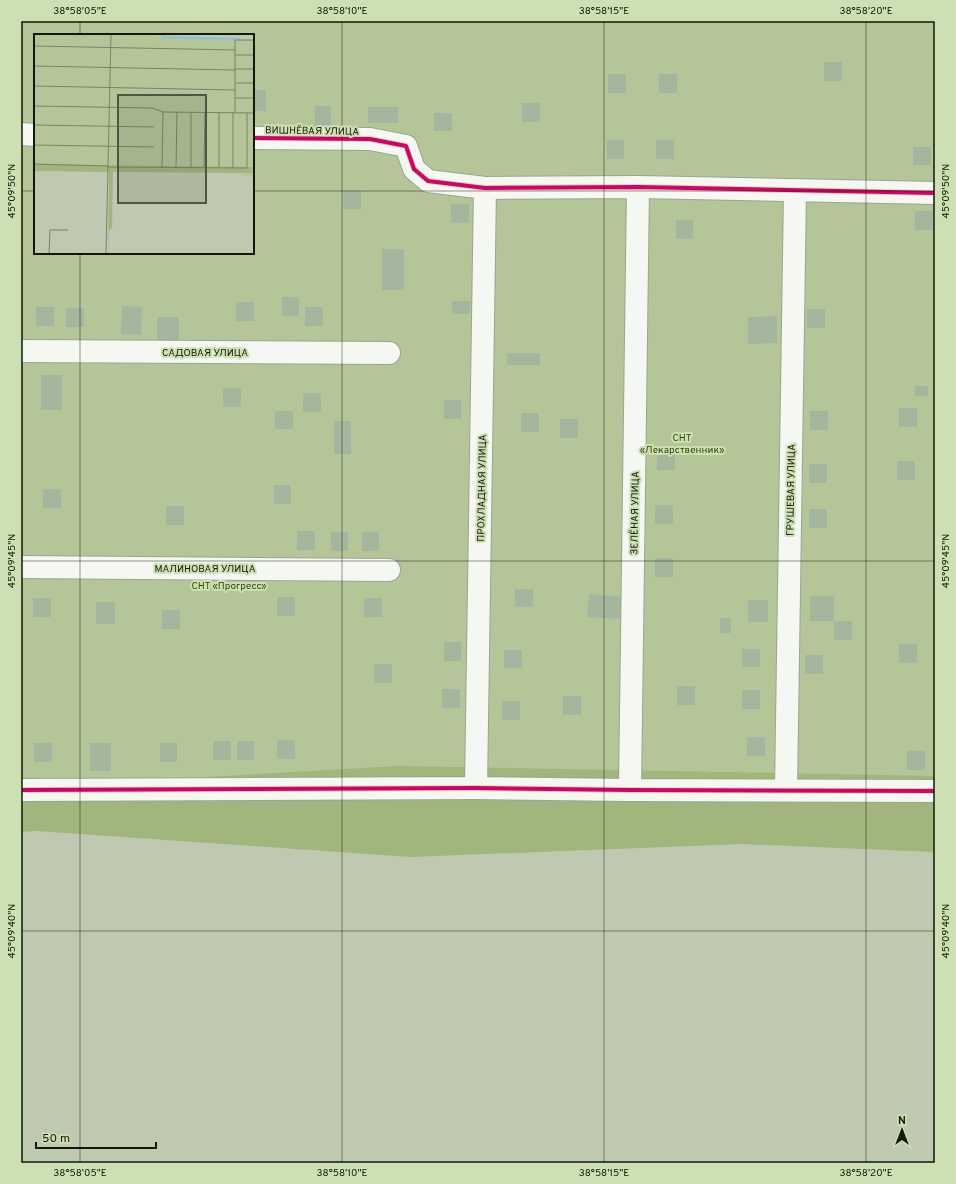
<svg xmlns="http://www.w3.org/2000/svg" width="956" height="1184" font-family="Overpass,sans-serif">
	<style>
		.green { fill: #b4c698; fill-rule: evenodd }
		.forest { fill: #a0b67c }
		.building { fill: #a4b69e }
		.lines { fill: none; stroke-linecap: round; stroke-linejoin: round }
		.minor-casing { stroke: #9ca491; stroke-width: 24 }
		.minor { stroke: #f5f7f3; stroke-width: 22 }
		.cycleway-casing { stroke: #cde0b3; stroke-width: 6 }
		.cycleway { stroke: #d6006c; stroke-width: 4 }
		.ticks { fill: none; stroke: #121908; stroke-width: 1; stroke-opacity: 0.45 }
		.labels { text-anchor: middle; stroke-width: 4; stroke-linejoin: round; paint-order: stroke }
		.street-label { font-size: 10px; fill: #121908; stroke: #cde0b3 }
		.park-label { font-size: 10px; fill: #334707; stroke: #cde0b3 }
		.inset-river { fill: none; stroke: #89c0e4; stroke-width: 2 }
		.inset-road { fill: none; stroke: #7a826d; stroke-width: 1 }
		.view { fill: #4f5643; fill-opacity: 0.15; stroke: #4f5643; stroke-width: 2 }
		.inset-edge { fill: none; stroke: #121908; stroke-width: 2 }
		.neatline { fill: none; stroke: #121908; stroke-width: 1.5 }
		.ticks-label { font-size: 10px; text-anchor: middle; fill: #121908 }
	</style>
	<rect width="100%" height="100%" fill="#bfc8b0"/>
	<path class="green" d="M 21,21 L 935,21 L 935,838 L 21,789 ZM 35,35 L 253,35 L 253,253 L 35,253 Z"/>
	<path class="forest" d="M 398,766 L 935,776 L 935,852 L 741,844 L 411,857 L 37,831 L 21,832 L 21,780 L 119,782 Z"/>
	<path class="building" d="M 824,62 L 842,62 L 842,81 L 824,81 Z
		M 608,74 L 626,74 L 626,93 L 608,93 Z
		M 659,74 L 677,74 L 677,93 L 659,93 Z
		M 253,90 L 266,90 L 266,111 L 253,111 Z
		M 522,103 L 540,103 L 540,122 L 522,122 Z
		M 315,106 L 331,106 L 331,127 L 315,127 Z
		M 368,107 L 398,107 L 398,123 L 368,123 Z
		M 434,113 L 452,113 L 452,131 L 434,131 Z
		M 607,140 L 624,140 L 624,159 L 607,159 Z
		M 656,140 L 674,140 L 674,159 L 656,159 Z
		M 913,147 L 931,147 L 931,165 L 913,165 Z
		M 343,190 L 361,190 L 361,209 L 343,209 Z
		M 451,204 L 469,204 L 469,223 L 451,223 Z
		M 915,211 L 933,211 L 933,230 L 915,230 Z
		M 676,220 L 693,220 L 693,239 L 676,239 Z
		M 382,249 L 404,249 L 404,290 L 382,290 Z
		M 282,297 L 299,297 L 299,316 L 282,316 Z
		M 452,301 L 470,301 L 470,314 L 452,314 Z
		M 236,302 L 254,302 L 254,321 L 236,321 Z
		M 122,306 L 142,307 L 141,335 L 121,334 Z
		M 36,307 L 54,307 L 54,326 L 36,326 Z
		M 305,307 L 323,307 L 323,326 L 305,326 Z
		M 66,308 L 84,308 L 84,327 L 66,327 Z
		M 807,309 L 825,309 L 825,328 L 807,328 Z
		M 777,316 L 777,343 L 748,344 L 748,317 Z
		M 157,317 L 179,317 L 179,341 L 157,341 Z
		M 507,353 L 540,353 L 540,365 L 507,365 Z
		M 41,375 L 62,375 L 62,410 L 41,410 Z
		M 915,386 L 928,386 L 928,396 L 915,396 Z
		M 223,388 L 241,388 L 241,407 L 223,407 Z
		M 303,393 L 321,393 L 321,412 L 303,412 Z
		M 444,400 L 461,400 L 461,419 L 444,419 Z
		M 899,408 L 917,408 L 917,427 L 899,427 Z
		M 275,411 L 293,411 L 293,429 L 275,429 Z
		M 810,411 L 828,411 L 828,430 L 810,430 Z
		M 521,413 L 539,413 L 539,432 L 521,432 Z
		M 560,419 L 578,419 L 578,438 L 560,438 Z
		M 334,421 L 351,421 L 351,454 L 334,454 Z
		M 657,451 L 675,451 L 675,470 L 657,470 Z
		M 897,461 L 915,461 L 915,480 L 897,480 Z
		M 809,464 L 827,464 L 827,483 L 809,483 Z
		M 274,485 L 291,485 L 291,504 L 274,504 Z
		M 43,489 L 61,489 L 61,508 L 43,508 Z
		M 655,505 L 673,505 L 673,524 L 655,524 Z
		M 166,506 L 184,506 L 184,525 L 166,525 Z
		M 809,509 L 827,509 L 827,528 L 809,528 Z
		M 297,531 L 315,531 L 315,550 L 297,550 Z
		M 331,532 L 348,532 L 348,551 L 331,551 Z
		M 362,532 L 379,532 L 379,551 L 362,551 Z
		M 655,558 L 673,558 L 673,577 L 655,577 Z
		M 515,589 L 533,589 L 533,607 L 515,607 Z
		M 589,594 L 623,597 L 621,619 L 587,617 Z
		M 810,596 L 834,596 L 834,621 L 810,621 Z
		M 277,597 L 295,597 L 295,616 L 277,616 Z
		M 33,598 L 51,598 L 51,617 L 33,617 Z
		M 364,598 L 382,598 L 382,617 L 364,617 Z
		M 748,600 L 768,600 L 768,622 L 748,622 Z
		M 96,602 L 115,602 L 115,624 L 96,624 Z
		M 162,610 L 180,610 L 180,629 L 162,629 Z
		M 720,618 L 731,618 L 731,633 L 720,633 Z
		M 834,621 L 852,621 L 852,640 L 834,640 Z
		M 444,642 L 461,642 L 461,661 L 444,661 Z
		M 899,644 L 917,644 L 917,663 L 899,663 Z
		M 742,649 L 760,649 L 760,667 L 742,667 Z
		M 504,650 L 522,650 L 522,668 L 504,668 Z
		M 805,655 L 823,655 L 823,674 L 805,674 Z
		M 374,664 L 392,664 L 392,683 L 374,683 Z
		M 677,686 L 695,686 L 695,705 L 677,705 Z
		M 442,689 L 460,689 L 460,708 L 442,708 Z
		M 742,690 L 760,690 L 760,709 L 742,709 Z
		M 563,696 L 581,696 L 581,715 L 563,715 Z
		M 502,701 L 520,701 L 520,720 L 502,720 Z
		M 747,737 L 765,737 L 765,756 L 747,756 Z
		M 277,740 L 295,740 L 295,759 L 277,759 Z
		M 213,741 L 231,741 L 231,760 L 213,760 Z
		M 237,741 L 254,741 L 254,760 L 237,760 Z
		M 34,743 L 52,743 L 52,762 L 34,762 Z
		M 90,743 L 111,743 L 111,771 L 90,771 Z
		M 160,743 L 177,743 L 177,762 L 160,762 Z
		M 907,751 L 925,751 L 925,770 L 907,770 Z"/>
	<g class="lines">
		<defs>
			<path id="minor" d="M 21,134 L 35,135
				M 253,138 L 370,139 L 406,146 L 414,169 L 428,181 L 485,188 L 638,187 L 935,193
				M 21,351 L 389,353
				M 21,567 L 389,570
				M 476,788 L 485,188
				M 21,790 L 476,788 L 630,790 L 935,791
				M 630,790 L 638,187
				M 786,790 L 795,190"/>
		</defs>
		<use href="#minor" class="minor-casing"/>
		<use href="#minor" class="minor"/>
		<defs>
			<path id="cycleway" d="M 253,138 L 370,139 L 406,146 L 414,169 L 428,181 L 485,188 L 638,187 L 935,193
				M 21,790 L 476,788 L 630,790 L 935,791"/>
		</defs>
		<use href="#cycleway" class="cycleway-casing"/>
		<use href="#cycleway" class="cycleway"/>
	</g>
	<path class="ticks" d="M 80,21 L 80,35M 342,21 L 342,1163M 604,21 L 604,1163M 866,21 L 866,1163M 21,191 L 35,191M 253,191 L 935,191M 80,253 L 80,1163M 21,561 L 935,561M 21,931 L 935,931"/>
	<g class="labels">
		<g class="street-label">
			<text transform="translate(312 130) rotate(1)" y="4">ВИШНЁВАЯ УЛИЦА</text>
			<text x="205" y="356">САДОВАЯ УЛИЦА</text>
			<text transform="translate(481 488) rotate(-89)" y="4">ПРОХЛАДНАЯ УЛИЦА</text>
			<text transform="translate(790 490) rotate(-89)" y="4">ГРУШЕВАЯ УЛИЦА</text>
			<text transform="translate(634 513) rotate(-89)" y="4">ЗЕЛЁНАЯ УЛИЦА</text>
			<text x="205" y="572">МАЛИНОВАЯ УЛИЦА</text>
		</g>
		<g class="park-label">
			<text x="682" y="441">СНТ<tspan x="682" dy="12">«Лекарственник»</tspan></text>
			<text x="229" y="589">СНТ «Прогресс»</text>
		</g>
	</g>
	<g transform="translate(34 34)">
		<rect width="220" height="220" fill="#bfc8b0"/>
		<path d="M 0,0 L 124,0 L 124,3 L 220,6 L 220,142 L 126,134 L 0,131 Z" fill="#b4c698"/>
		<path d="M 0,130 L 218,133 L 219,139 L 79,138 L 78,194 L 75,196 L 74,220 L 75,138 L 0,137 Z" fill="#a0b67c"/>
		<path class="inset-river" d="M 125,0 L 132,3 L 206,5"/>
		<path class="inset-road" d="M 0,12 L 201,16M 201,21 L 220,21M 0,32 L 201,36M 201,35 L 220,35M 202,49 L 220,49M 0,52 L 201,56M 202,64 L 220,64M 0,72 L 118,74 L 129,78 L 220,79M 201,79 L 201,6 L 220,6M 0,91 L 120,93M 0,111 L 120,113M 0,130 L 74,132M 74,133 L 213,134 L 213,79M 128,133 L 129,78M 142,133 L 143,78M 157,133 L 157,78M 170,133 L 171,79M 185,133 L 185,79M 199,134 L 199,79M 15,220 L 16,196 L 34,196M 72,220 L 77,0"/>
		<path class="view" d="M 84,61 L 172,61 L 172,169 L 84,169 Z"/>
		<rect width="220" height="220" class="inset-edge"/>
	</g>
	<rect width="956" height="1184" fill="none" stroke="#cde0b3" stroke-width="44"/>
	<g transform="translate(902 1130)" stroke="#cde0b3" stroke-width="3" paint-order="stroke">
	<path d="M0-3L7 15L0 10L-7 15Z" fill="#121908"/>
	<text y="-6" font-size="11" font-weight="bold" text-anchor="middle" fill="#121908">N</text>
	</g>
	<path d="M36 1142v6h120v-6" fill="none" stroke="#121908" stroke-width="2"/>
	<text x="42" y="1142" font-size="12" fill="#121908" stroke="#cde0b3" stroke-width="3" paint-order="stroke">50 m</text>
	<rect x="22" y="22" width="912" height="1140" class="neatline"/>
	<g class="ticks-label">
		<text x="80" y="14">38°58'05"E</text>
		<text x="342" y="14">38°58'10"E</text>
		<text x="604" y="14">38°58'15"E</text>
		<text x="866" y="14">38°58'20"E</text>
		<text transform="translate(11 191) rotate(-90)" y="4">45°09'50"N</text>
		<text transform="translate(945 191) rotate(-90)" y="4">45°09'50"N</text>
		<text transform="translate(11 561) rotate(-90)" y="4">45°09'45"N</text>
		<text transform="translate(945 561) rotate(-90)" y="4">45°09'45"N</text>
		<text transform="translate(11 931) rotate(-90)" y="4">45°09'40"N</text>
		<text transform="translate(945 931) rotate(-90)" y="4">45°09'40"N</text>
		<text x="80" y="1176">38°58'05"E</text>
		<text x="342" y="1176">38°58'10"E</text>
		<text x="604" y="1176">38°58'15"E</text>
		<text x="866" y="1176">38°58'20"E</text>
	</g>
</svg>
